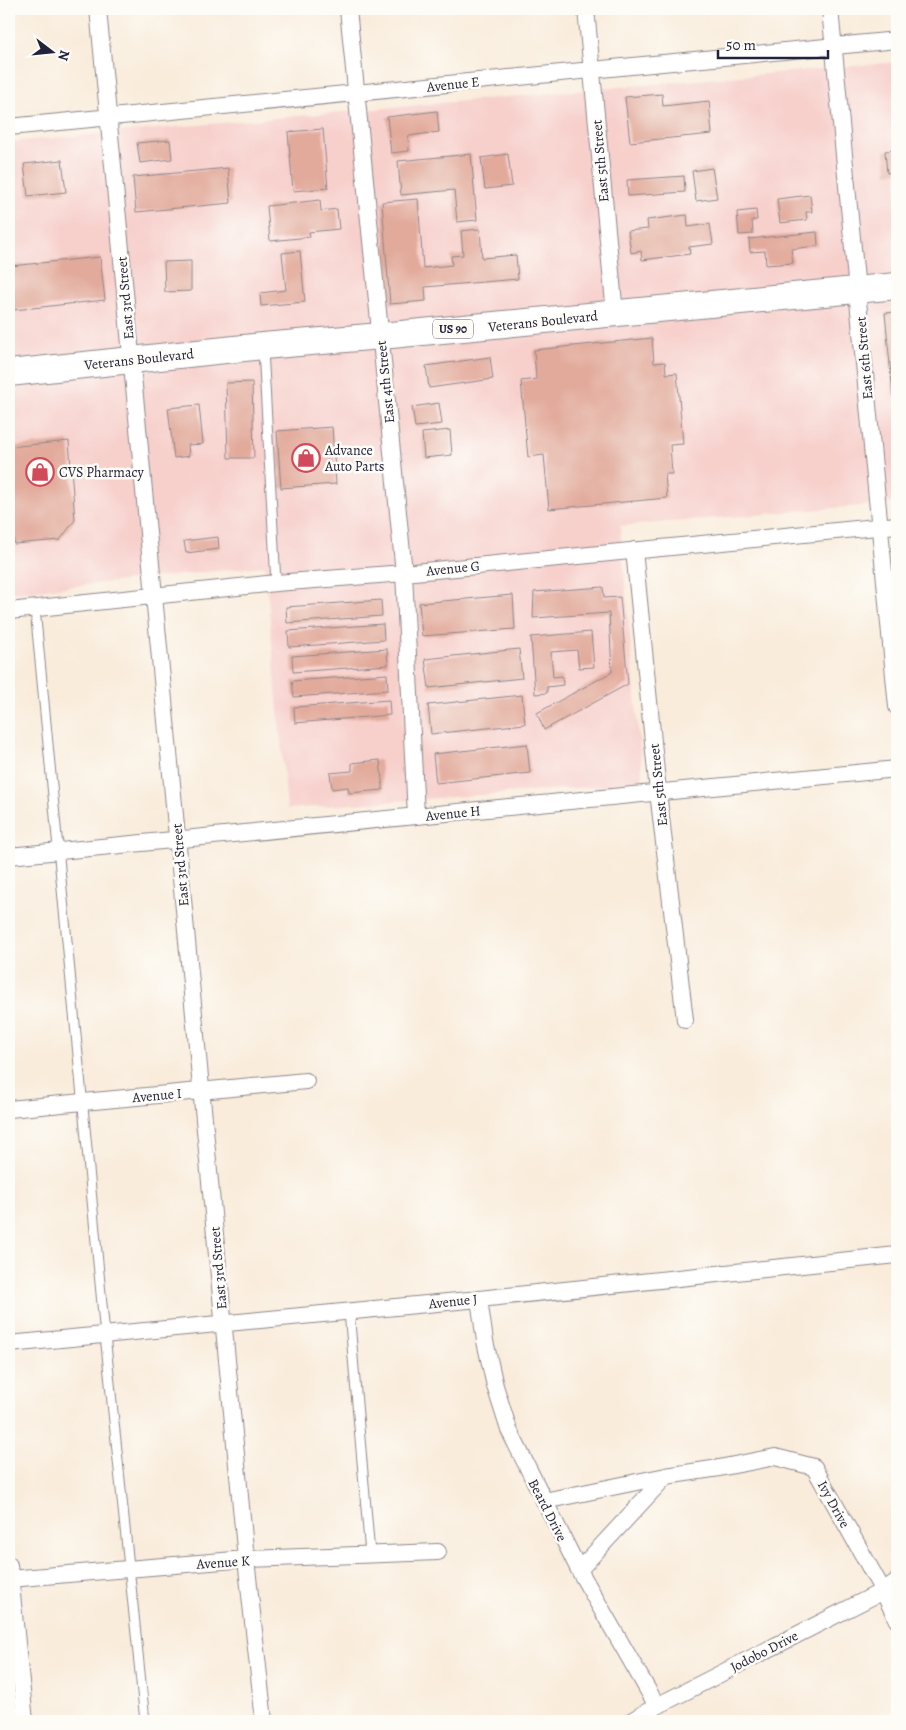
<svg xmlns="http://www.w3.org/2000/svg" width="906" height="1730" font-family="Alegreya,serif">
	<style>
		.built { fill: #f7d0cc }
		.building { fill: #e2aa9b }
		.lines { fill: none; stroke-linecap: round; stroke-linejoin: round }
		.lane-casing { stroke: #8e878b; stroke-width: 11 }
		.street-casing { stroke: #8e878b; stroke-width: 18 }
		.primary-casing { stroke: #8e878b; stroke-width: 28 }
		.lane { stroke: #fff; stroke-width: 9 }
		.street { stroke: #fff; stroke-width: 16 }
		.primary { stroke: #fff; stroke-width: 26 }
		.labels { text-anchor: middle; stroke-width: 5; stroke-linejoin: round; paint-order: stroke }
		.shield { fill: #fdfcf7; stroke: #646373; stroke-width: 1 }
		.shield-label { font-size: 12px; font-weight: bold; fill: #22223b }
		.street-label { font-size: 14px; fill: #22223b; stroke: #fdfcf7 }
		.poi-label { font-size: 14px; fill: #22223b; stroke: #fdfcf7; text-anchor: start }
	</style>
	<rect width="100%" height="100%" fill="#fdfcf7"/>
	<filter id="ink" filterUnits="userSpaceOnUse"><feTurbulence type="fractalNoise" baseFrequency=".02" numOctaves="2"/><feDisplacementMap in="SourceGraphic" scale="10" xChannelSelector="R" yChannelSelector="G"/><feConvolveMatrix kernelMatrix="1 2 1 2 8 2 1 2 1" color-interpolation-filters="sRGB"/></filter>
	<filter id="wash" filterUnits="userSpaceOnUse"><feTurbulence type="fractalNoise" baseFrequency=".0096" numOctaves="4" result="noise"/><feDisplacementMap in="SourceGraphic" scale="20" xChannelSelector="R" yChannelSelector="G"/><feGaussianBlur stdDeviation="1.12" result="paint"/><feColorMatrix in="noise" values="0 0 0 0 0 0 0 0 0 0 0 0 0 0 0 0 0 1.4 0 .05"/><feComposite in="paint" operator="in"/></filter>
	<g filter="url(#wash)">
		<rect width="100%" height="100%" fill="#f9ecdb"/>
		<path class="built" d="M 897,62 L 897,503 L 620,526 L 643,783 L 287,809 L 265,566 L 9,593 L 9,142 Z"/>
		<g id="blocks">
			<path class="building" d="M 662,94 L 663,106 L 709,101 L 712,134 L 630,142 L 625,97 Z
				M 437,111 L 439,132 L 408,136 L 409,151 L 391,153 L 387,117 Z
				M 323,129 L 328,188 L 293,191 L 288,132 Z
				M 170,140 L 172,159 L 140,163 L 137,143 Z
				M 897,150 L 897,172 L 887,173 L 885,151 Z
				M 471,154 L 477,220 L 457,222 L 454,190 L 401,195 L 398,161 Z
				M 508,154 L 512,186 L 485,189 L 481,158 Z
				M 62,160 L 66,192 L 28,196 L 24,164 Z
				M 228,168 L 231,203 L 136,212 L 133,177 Z
				M 712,168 L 717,198 L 696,201 L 692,171 Z
				M 684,176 L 685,192 L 628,196 L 627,180 Z
				M 810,195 L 812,212 L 806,212 L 807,220 L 780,223 L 777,199 Z
				M 418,199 L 423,268 L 452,265 L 451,256 L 463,255 L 461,231 L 480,229 L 482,258 L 516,255 L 518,279 L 425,287 L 426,301 L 390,304 L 382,202 Z
				M 320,200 L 321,211 L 337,209 L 339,229 L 309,232 L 310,237 L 270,241 L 267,206 Z
				M 756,210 L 757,220 L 752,220 L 753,234 L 739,235 L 737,212 Z
				M 687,215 L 688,227 L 710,224 L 713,244 L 689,247 L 690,254 L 642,260 L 641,251 L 631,253 L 628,231 L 648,229 L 647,220 Z
				M 817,232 L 818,246 L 791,249 L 793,263 L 766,265 L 765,251 L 750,252 L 749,239 Z
				M 300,251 L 305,302 L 261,306 L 260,293 L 286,290 L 282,253 Z
				M 100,257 L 105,300 L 14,310 L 10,266 Z
				M 191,261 L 191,291 L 165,292 L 164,262 Z
				M 897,312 L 897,396 L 893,396 L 885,313 Z
				M 652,338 L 654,363 L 665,362 L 666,374 L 677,373 L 683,444 L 670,445 L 672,474 L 665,474 L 667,498 L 549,509 L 544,455 L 528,457 L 521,381 L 536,379 L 534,350 Z
				M 490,357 L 493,379 L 429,388 L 426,366 Z
				M 252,382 L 254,458 L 228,458 L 226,383 Z
				M 439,403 L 442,424 L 415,427 L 412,407 Z
				M 199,405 L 203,444 L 188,445 L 189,456 L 174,458 L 168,408 Z
				M 332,427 L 336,484 L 281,488 L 277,431 Z
				M 450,430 L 452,455 L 424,458 L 422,433 Z
				M 69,441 L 75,520 L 60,540 L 14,544 L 9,496 L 9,447 Z
				M 218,537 L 219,549 L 186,553 L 184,541 Z
				M 603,587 L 604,598 L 620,597 L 628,684 L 544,730 L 537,713 L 612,672 L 609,613 L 533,618 L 534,592 Z
				M 513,595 L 515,629 L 422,636 L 419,603 Z
				M 381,600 L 382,616 L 287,623 L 286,607 Z
				M 383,624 L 384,640 L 289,647 L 288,631 Z
				M 591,632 L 594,667 L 579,668 L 577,650 L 551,652 L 553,677 L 562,676 L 563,685 L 547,687 L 547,693 L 535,694 L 531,637 Z
				M 387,649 L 388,665 L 293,672 L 292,656 Z
				M 519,649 L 522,678 L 429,688 L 425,659 Z
				M 387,674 L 388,690 L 294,697 L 292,681 Z
				M 522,695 L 525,724 L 431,734 L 428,705 Z
				M 389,700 L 390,715 L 295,723 L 294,707 Z
				M 527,744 L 530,773 L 436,783 L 433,754 Z
				M 380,760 L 383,790 L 349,793 L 348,787 L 332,789 L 330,773 L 352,771 L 352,763 Z"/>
		</g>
	</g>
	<g filter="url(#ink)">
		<use href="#blocks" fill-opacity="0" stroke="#8e878b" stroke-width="1"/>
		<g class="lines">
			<defs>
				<path id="lane" d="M 263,349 L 276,583
					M 35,609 L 105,1335 L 145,1721
					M 349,1311 L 370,1554"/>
				<path id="street" d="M 98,9 L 246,1559 L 264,1721
					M 348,9 L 404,573 L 416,816
					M 586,9 L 615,314
					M 830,9 L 897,707
					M 9,127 L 897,40
					M 634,550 L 658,792 L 685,1020
					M 9,611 L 276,583 L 404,573 L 897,525
					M 9,856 L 897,769
					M 9,1109 L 306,1081
					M 479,1299 L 485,1341 L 495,1386 L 509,1430 L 579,1570 L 657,1706
					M 9,1344 L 479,1299 L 897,1255
					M 544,1501 L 666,1476
					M 9,1565 L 25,1721
					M 579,1570 L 666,1476 L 719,1468 L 775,1457 L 814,1467 L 883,1591 L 897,1620
					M 9,1579 L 246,1559 L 438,1552
					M 631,1721 L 657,1706 L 883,1591 L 897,1581"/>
				<path id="primary" d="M 9,373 L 263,346 L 381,336 L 897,286"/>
			</defs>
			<use href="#lane" class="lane-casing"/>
			<use href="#street" class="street-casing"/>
			<use href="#primary" class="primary-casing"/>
			<use href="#lane" class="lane"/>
			<use href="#street" class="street"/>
			<use href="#primary" class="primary"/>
		</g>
	</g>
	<defs>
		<symbol id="shop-ring" viewBox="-11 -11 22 22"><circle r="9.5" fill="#fdfcf7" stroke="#d1495b" stroke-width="1.5"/><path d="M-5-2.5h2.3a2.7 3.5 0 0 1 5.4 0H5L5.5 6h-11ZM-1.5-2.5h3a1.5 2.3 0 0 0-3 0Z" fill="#d1495b"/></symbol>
	</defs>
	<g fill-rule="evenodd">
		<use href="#shop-ring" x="290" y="442" width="32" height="32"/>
		<use href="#shop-ring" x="24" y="456" width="32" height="32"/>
	</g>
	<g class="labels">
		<rect class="shield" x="433" y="319.5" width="40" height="19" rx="4"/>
		<g class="shield-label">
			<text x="453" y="333">US 90</text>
		</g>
		<g class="street-label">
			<text transform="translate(453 84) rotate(-6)" y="5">Avenue E</text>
			<text transform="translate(600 161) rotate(-95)" y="5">East 5th Street</text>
			<text transform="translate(125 298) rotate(-95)" y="5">East 3rd Street</text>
			<text transform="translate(543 321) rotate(-6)" y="5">Veterans Boulevard</text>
			<text transform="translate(864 358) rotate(-95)" y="5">East 6th Street</text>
			<text transform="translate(139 359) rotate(-6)" y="5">Veterans Boulevard</text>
			<text transform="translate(385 382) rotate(-96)" y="5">East 4th Street</text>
			<text transform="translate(453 568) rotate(-6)" y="5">Avenue G</text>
			<text transform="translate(658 785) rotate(-96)" y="5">East 5th Street</text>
			<text transform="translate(453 813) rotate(-6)" y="5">Avenue H</text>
			<text transform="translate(180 865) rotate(-95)" y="5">East 3rd Street</text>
			<text transform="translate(157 1095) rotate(-5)" y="5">Avenue I</text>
			<text transform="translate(218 1268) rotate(-95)" y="5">East 3rd Street</text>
			<text transform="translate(453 1301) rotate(-6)" y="5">Avenue J</text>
			<text transform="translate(834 1504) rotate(61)" y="5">Ivy Drive</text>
			<text transform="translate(548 1510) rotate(63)" y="5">Beard Drive</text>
			<text transform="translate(223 1562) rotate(-4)" y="5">Avenue K</text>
			<text transform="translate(764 1651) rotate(-27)" y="5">Jodobo Drive</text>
		</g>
		<g class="poi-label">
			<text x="325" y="455">Advance<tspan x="325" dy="16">Auto Parts</tspan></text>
			<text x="59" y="477">CVS Pharmacy</text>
		</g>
	</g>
	<rect width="906" height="1730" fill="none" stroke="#fdfcf7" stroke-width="30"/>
	<g transform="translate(52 52) rotate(106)" stroke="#fdfcf7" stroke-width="4" paint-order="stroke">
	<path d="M0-4L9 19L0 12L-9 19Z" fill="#22223b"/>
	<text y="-8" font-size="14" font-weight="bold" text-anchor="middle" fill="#22223b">N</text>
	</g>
	<path d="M718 50v8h110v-8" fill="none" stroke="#22223b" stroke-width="2.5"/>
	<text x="726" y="50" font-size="15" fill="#22223b" stroke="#fdfcf7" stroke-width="4" paint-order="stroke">50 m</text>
</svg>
